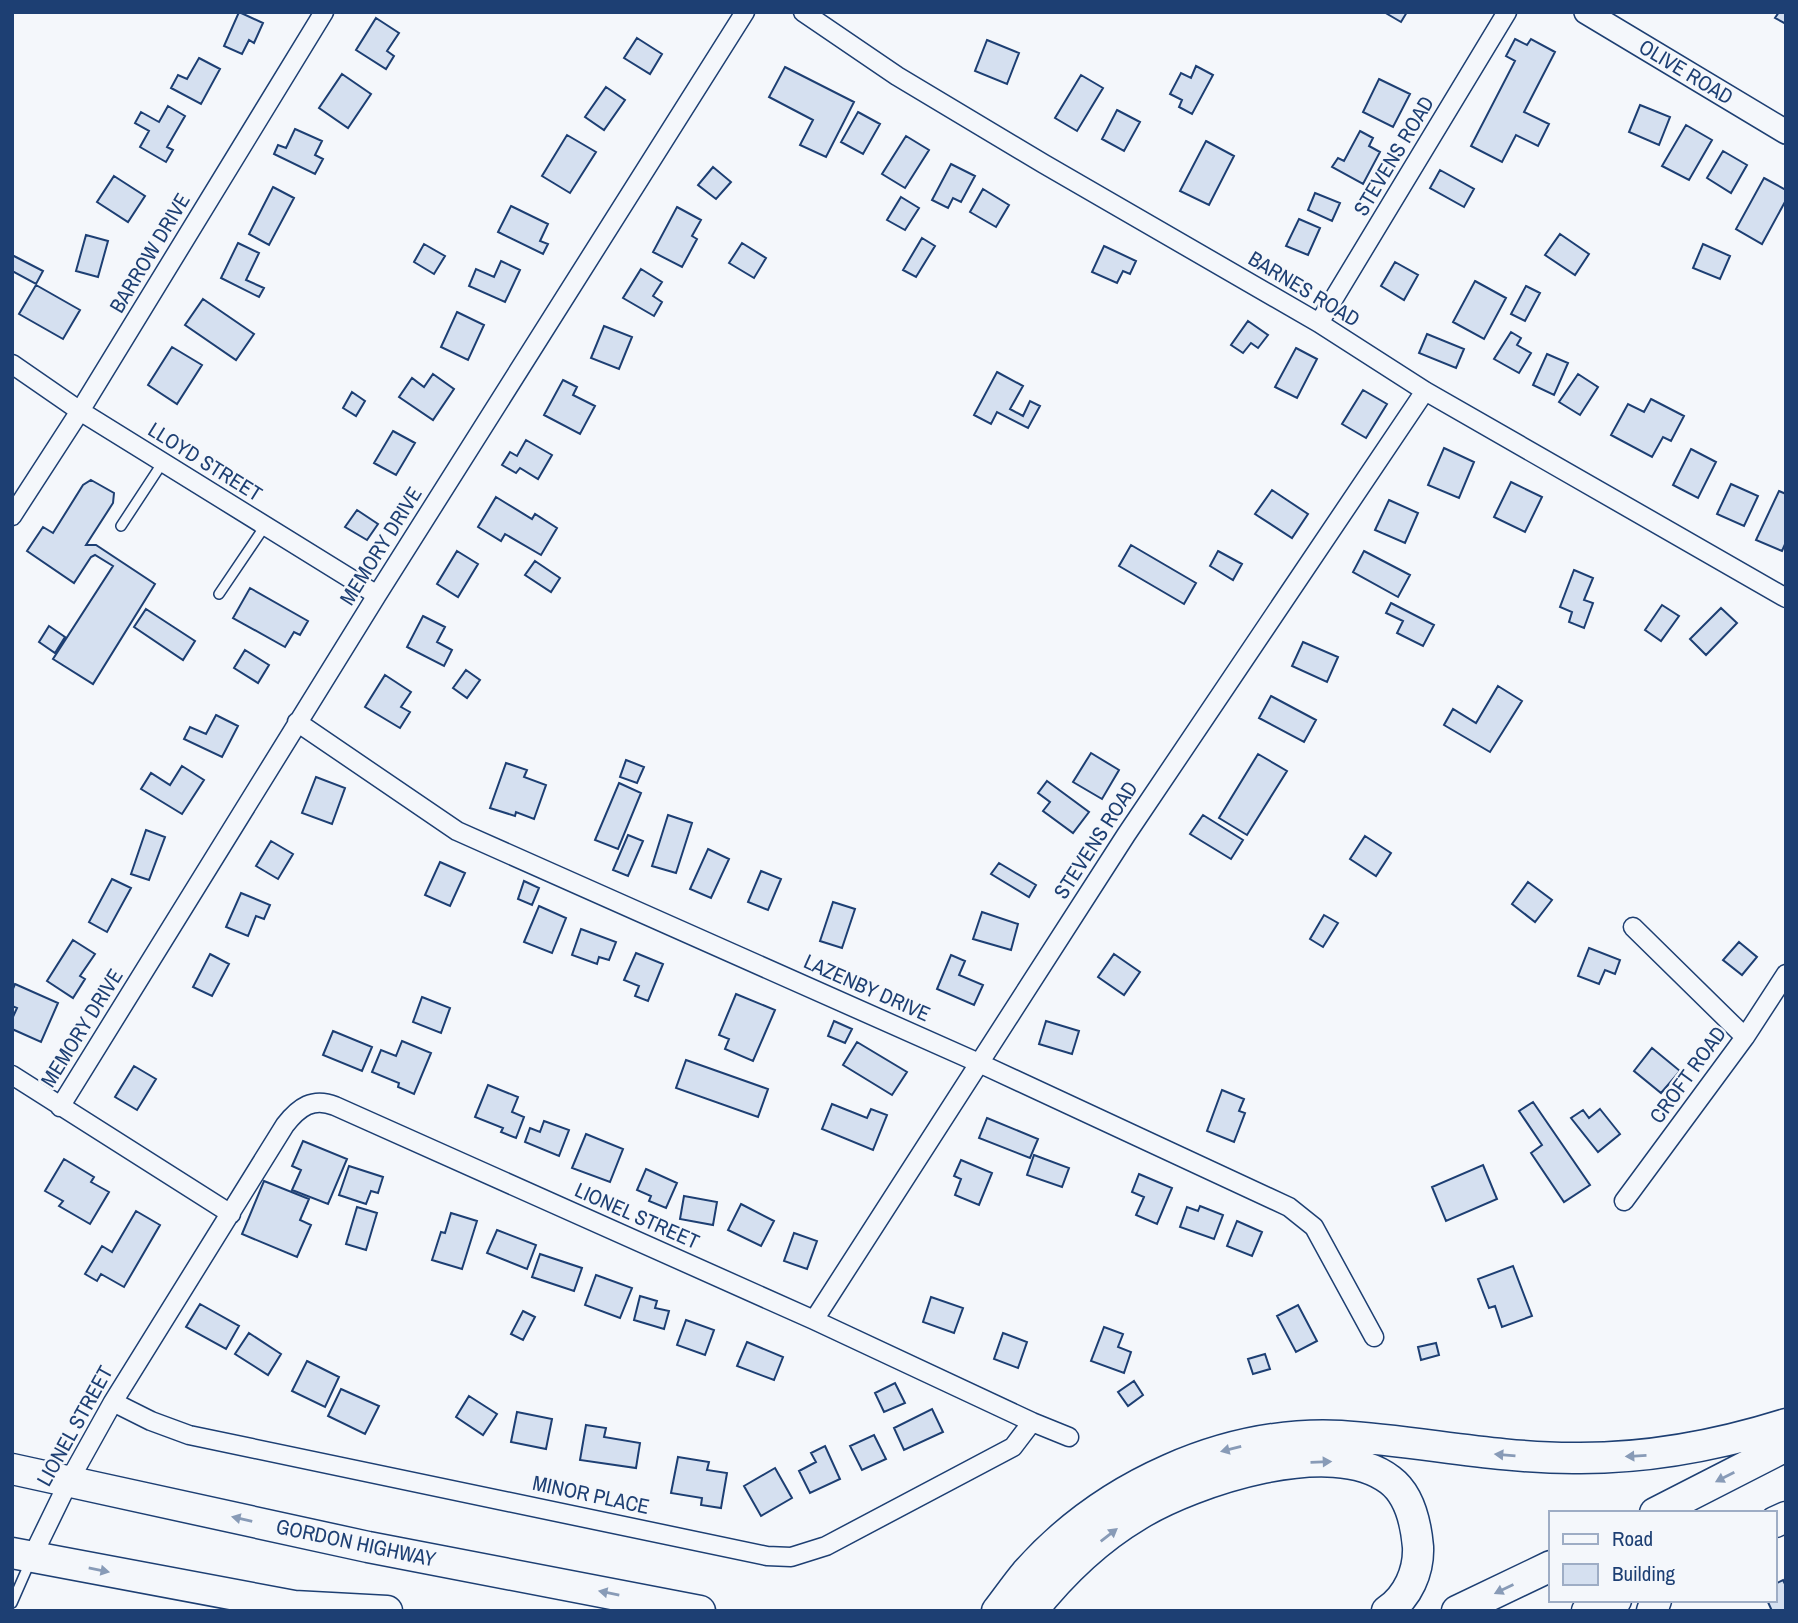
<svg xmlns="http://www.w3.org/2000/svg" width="1798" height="1623" font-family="'Archivo Narrow',sans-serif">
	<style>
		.building { fill: #d5e0f0; stroke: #1d3f73; stroke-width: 2 }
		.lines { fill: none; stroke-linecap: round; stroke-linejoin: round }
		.service-casing { stroke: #1d3f73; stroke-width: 12 }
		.minor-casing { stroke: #1d3f73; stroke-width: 21 }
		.tertiary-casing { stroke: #1d3f73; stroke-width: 26 }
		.trunk-casing { stroke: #1d3f73; stroke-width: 33 }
		.service { stroke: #f4f7fb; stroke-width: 9 }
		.minor { stroke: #f4f7fb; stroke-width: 18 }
		.tertiary { stroke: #f4f7fb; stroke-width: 23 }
		.trunk { stroke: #f4f7fb; stroke-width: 30 }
		.oneway { fill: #889bb7 }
		.labels { text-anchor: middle; stroke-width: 5; stroke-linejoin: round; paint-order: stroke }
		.street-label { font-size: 21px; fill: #1d3f73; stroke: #f4f7fb }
	</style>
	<rect width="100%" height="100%" fill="#f4f7fb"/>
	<path class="building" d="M 239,12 L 263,23 L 254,43 L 249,40 L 242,54 L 224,46 Z
		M 1384,12 L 1407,12 L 1401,22 Z
		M 1779,12 L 1786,12 L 1786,24 L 1775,18 Z
		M 376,18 L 399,33 L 387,51 L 394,56 L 386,69 L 356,50 Z
		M 637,38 L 662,54 L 650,74 L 624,58 Z
		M 1515,39 L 1527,45 L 1531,39 L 1555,52 L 1524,112 L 1549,124 L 1538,146 L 1516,135 L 1502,162 L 1471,146 L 1515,61 L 1506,56 Z
		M 987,40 L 1019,53 L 1007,84 L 975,71 Z
		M 199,58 L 220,69 L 201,104 L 171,88 L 178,75 L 187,79 Z
		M 1196,66 L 1213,75 L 1192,114 L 1179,107 L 1182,100 L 1170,94 L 1181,73 L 1191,78 Z
		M 785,67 L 854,102 L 826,157 L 800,145 L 813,120 L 769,97 Z
		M 342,74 L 371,94 L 348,128 L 319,108 Z
		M 1081,75 L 1103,88 L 1077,131 L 1055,118 Z
		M 1379,79 L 1410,94 L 1393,127 L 1363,112 Z
		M 606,87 L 625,100 L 604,130 L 585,117 Z
		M 1640,105 L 1670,117 L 1659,145 L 1629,132 Z
		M 168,106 L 185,116 L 167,147 L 173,150 L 166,162 L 140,147 L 149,131 L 135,123 L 141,112 L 159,122 Z
		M 1117,110 L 1140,122 L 1124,151 L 1102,139 Z
		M 858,112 L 880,124 L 863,154 L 841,142 Z
		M 1686,125 L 1712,140 L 1689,180 L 1662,166 Z
		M 295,129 L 322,141 L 315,155 L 323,159 L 315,174 L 274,154 L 278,145 L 286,148 Z
		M 1360,131 L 1373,138 L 1369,146 L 1380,152 L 1363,184 L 1332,167 L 1338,158 L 1344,161 Z
		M 567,135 L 596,152 L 570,193 L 542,176 Z
		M 906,136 L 929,150 L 905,188 L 882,174 Z
		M 1206,141 L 1234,156 L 1209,205 L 1180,191 Z
		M 1723,151 L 1747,165 L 1731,193 L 1707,178 Z
		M 951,164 L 975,176 L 961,202 L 953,198 L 948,208 L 932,200 Z
		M 713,167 L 731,182 L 716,199 L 698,185 Z
		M 1440,170 L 1474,189 L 1464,207 L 1430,188 Z
		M 114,176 L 145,196 L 128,222 L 97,202 Z
		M 1764,178 L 1786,190 L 1786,200 L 1762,244 L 1736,229 Z
		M 273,187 L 294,198 L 269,245 L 249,234 Z
		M 983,189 L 1009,205 L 996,227 L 970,212 Z
		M 1315,193 L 1340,203 L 1332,221 L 1308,210 Z
		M 901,197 L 919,208 L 905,230 L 887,220 Z
		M 511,206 L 548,224 L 540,241 L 548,244 L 543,254 L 498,232 Z
		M 677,207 L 701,220 L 692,236 L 697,239 L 682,267 L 653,252 Z
		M 1299,219 L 1320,228 L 1308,255 L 1286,246 Z
		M 1560,234 L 1589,254 L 1575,275 L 1545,255 Z
		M 86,235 L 108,241 L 98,277 L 76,271 Z
		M 922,238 L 935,246 L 916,277 L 903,270 Z
		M 238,243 L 259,253 L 246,280 L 264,288 L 259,297 L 221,278 Z
		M 742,243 L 766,258 L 754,278 L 729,263 Z
		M 424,244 L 445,256 L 434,274 L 414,262 Z
		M 1703,244 L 1730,256 L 1720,279 L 1693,268 Z
		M 1104,246 L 1136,261 L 1130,274 L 1123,271 L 1117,283 L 1092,272 Z
		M 12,255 L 43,271 L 36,284 L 12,271 Z
		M 501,261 L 520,270 L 505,302 L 469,286 L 476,269 L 494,277 Z
		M 1395,262 L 1418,275 L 1404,300 L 1381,286 Z
		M 641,269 L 662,282 L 653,296 L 662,302 L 654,316 L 623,298 Z
		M 1475,281 L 1506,298 L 1484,339 L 1453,322 Z
		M 36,285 L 80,310 L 63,339 L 19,314 Z
		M 1526,286 L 1540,293 L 1525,321 L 1511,314 Z
		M 203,299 L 254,334 L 236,360 L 185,325 Z
		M 457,312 L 484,325 L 468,360 L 441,347 Z
		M 1248,321 L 1268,335 L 1258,348 L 1251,343 L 1243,353 L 1231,345 Z
		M 604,326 L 632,337 L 619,369 L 591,358 Z
		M 1511,332 L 1521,338 L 1517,345 L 1531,353 L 1519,373 L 1494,359 Z
		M 1427,334 L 1464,349 L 1456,368 L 1419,353 Z
		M 172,347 L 202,365 L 177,404 L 148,385 Z
		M 1296,348 L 1317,359 L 1297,398 L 1275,387 Z
		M 1547,354 L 1568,363 L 1554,395 L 1533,385 Z
		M 997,372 L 1023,386 L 1010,409 L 1023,416 L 1030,401 L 1040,406 L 1028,428 L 997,412 L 991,424 L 974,415 Z
		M 433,374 L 454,389 L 433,420 L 399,397 L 412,378 L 424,387 Z
		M 1578,374 L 1598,387 L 1580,415 L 1559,402 Z
		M 563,380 L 577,387 L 573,395 L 595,406 L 580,434 L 544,415 Z
		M 1363,390 L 1387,404 L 1366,438 L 1342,424 Z
		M 352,392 L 365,401 L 356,416 L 343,408 Z
		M 1651,399 L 1684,416 L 1671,441 L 1663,437 L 1652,457 L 1611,435 L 1628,404 L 1644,412 Z
		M 393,431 L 415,443 L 396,475 L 374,463 Z
		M 526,440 L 552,455 L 538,479 L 520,468 L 516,473 L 502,465 L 510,452 L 517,456 Z
		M 1444,448 L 1474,462 L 1459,498 L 1428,485 Z
		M 1691,449 L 1716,462 L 1698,498 L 1673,485 Z
		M 91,480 L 114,493 L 113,503 L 86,545 L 96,545 L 155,584 L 93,684 L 53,659 L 113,566 L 95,555 L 91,557 L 74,583 L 27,551 L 43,527 L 53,533 L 83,485 Z
		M 1511,482 L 1542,497 L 1525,532 L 1494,517 Z
		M 1731,484 L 1758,496 L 1744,526 L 1717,514 Z
		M 1272,490 L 1308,514 L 1292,538 L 1255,514 Z
		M 1779,491 L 1786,494 L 1786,542 L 1782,551 L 1756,540 Z
		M 496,497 L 532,519 L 535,514 L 557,528 L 541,555 L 505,534 L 501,541 L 478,527 Z
		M 1389,500 L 1418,513 L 1405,543 L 1375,530 Z
		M 357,510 L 378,524 L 367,540 L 345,527 Z
		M 1131,545 L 1196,583 L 1184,604 L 1119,566 Z
		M 457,551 L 478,564 L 458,597 L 437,584 Z
		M 1218,551 L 1242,564 L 1233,580 L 1210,566 Z
		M 1364,551 L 1410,575 L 1398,597 L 1353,572 Z
		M 535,561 L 560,578 L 551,592 L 525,575 Z
		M 1574,570 L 1593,578 L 1584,600 L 1593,603 L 1584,628 L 1569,622 L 1572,612 L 1560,607 Z
		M 250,588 L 308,621 L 300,635 L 294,632 L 285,647 L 233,618 Z
		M 1391,603 L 1434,625 L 1423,646 L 1397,633 L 1403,621 L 1386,613 Z
		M 1662,605 L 1679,616 L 1661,641 L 1645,630 Z
		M 1721,608 L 1737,623 L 1706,655 L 1690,639 Z
		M 146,609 L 195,641 L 183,660 L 134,627 Z
		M 423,616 L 445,627 L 437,642 L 452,650 L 444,666 L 407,647 Z
		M 49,626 L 65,637 L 55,653 L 39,642 Z
		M 1303,642 L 1338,657 L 1327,682 L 1292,666 Z
		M 245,650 L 269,665 L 258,683 L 234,668 Z
		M 466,670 L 480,680 L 467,698 L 453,688 Z
		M 385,675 L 411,692 L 401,707 L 410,712 L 400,728 L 365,707 Z
		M 1498,686 L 1522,701 L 1490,752 L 1444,725 L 1453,709 L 1476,723 Z
		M 1271,696 L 1316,720 L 1304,742 L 1259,718 Z
		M 216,715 L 238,726 L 222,757 L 184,739 L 190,727 L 206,734 Z
		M 1091,753 L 1119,770 L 1102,799 L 1073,782 Z
		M 1258,754 L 1287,771 L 1247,835 L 1219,818 Z
		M 626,760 L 644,767 L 637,783 L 620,777 Z
		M 506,763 L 527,770 L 524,777 L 546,785 L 534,819 L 516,812 L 515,816 L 490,808 Z
		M 182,766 L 204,780 L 182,814 L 141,789 L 151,773 L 170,785 Z
		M 316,777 L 345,788 L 332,824 L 302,813 Z
		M 1047,781 L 1089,812 L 1073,833 L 1043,811 L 1050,802 L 1038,793 Z
		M 619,783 L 641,793 L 618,849 L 595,840 Z
		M 668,815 L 692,823 L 676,873 L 652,866 Z
		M 1203,815 L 1243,840 L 1231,859 L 1190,834 Z
		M 146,830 L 165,837 L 149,880 L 131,874 Z
		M 628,835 L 643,841 L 628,876 L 613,870 Z
		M 1365,836 L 1391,853 L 1376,876 L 1350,859 Z
		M 271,841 L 293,854 L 278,879 L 256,866 Z
		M 708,849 L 729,859 L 711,898 L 690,889 Z
		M 440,862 L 465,873 L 450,906 L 425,895 Z
		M 999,863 L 1036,885 L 1029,897 L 991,874 Z
		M 761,871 L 781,879 L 768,910 L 748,902 Z
		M 112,879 L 131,888 L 107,932 L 89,922 Z
		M 524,881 L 539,888 L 532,905 L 518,899 Z
		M 1528,882 L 1552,900 L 1535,922 L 1512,904 Z
		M 241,893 L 270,905 L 264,919 L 256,916 L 248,936 L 226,927 Z
		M 833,902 L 855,909 L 842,948 L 820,941 Z
		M 539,906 L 566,918 L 552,953 L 524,942 Z
		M 982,912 L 1018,924 L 1011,950 L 973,939 Z
		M 1324,915 L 1338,923 L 1323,947 L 1310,939 Z
		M 581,929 L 616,942 L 609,960 L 599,957 L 597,964 L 572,955 Z
		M 73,940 L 95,954 L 80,976 L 85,979 L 73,998 L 47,981 Z
		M 1739,942 L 1757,957 L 1742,975 L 1723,960 Z
		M 1589,948 L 1620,960 L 1615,974 L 1605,970 L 1599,984 L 1578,976 Z
		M 636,953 L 663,964 L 648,1001 L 635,996 L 639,986 L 624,980 Z
		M 210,954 L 229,964 L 212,996 L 193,987 Z
		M 1114,954 L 1140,972 L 1124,995 L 1098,977 Z
		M 951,955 L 965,961 L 959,975 L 983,985 L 974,1005 L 937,989 Z
		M 15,984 L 58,1003 L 41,1042 L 12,1029 L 12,1019 L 17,1008 L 12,1006 L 12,991 Z
		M 736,994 L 775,1010 L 753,1061 L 725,1049 L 729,1039 L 719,1035 Z
		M 422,997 L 450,1008 L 441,1033 L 413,1022 Z
		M 834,1021 L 852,1029 L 845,1043 L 828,1036 Z
		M 1046,1021 L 1079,1031 L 1072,1054 L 1039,1044 Z
		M 333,1031 L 372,1047 L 362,1071 L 323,1055 Z
		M 402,1041 L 431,1053 L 414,1094 L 398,1087 L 399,1083 L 372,1072 L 381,1050 L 396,1056 Z
		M 857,1042 L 907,1072 L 892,1095 L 843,1065 Z
		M 1652,1048 L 1680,1071 L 1661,1093 L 1634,1071 Z
		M 686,1060 L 768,1089 L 758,1117 L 676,1088 Z
		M 134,1066 L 156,1079 L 137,1110 L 115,1097 Z
		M 488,1085 L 518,1097 L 512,1112 L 524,1117 L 516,1138 L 501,1132 L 503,1128 L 475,1117 Z
		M 1222,1090 L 1244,1099 L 1239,1111 L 1245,1113 L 1234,1142 L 1207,1131 Z
		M 1533,1102 L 1590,1185 L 1564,1202 L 1531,1153 L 1542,1145 L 1519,1111 Z
		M 832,1104 L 867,1118 L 871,1109 L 887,1115 L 873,1150 L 822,1129 Z
		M 1600,1109 L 1620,1134 L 1598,1152 L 1571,1118 L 1583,1110 L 1589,1118 Z
		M 987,1118 L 1038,1139 L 1030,1158 L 979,1138 Z
		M 544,1121 L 569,1130 L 559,1156 L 525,1142 L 530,1128 L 540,1132 Z
		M 586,1134 L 623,1149 L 610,1182 L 572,1168 Z
		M 303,1141 L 347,1159 L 328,1204 L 292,1190 L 301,1170 L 292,1166 Z
		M 1034,1155 L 1069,1168 L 1062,1187 L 1027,1175 Z
		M 64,1159 L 94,1177 L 91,1182 L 109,1192 L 90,1224 L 59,1206 L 63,1201 L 45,1191 Z
		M 961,1160 L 992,1173 L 979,1205 L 955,1195 L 961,1179 L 954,1176 Z
		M 1483,1165 L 1497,1199 L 1446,1221 L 1432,1187 Z
		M 349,1166 L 383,1177 L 378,1193 L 371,1191 L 366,1204 L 339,1195 Z
		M 646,1169 L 677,1183 L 666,1208 L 649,1201 L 651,1196 L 637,1190 Z
		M 1139,1174 L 1172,1188 L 1157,1224 L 1136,1215 L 1144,1197 L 1132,1192 Z
		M 264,1181 L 309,1199 L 300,1220 L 311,1225 L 297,1257 L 242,1234 Z
		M 684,1196 L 717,1202 L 713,1225 L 680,1219 Z
		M 741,1204 L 774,1221 L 761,1246 L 728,1230 Z
		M 1200,1206 L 1223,1215 L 1214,1239 L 1180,1227 L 1187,1207 L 1198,1211 Z
		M 357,1207 L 377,1213 L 366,1250 L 346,1244 Z
		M 136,1211 L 160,1225 L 124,1287 L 101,1274 L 97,1281 L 85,1274 L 102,1246 L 112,1252 Z
		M 451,1213 L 477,1221 L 462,1269 L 432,1260 L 441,1232 L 445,1233 Z
		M 1237,1221 L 1262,1232 L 1252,1256 L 1227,1246 Z
		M 497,1230 L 536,1245 L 527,1269 L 487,1253 Z
		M 794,1233 L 817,1241 L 807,1269 L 784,1261 Z
		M 540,1254 L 582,1268 L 574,1291 L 532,1277 Z
		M 1513,1266 L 1532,1316 L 1502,1327 L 1495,1306 L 1489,1308 L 1478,1279 Z
		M 596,1275 L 632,1288 L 620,1318 L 585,1305 Z
		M 640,1296 L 657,1301 L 655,1308 L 669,1311 L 664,1329 L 634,1320 Z
		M 931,1297 L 963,1308 L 954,1333 L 923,1322 Z
		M 200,1304 L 239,1326 L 226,1349 L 186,1327 Z
		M 1298,1305 L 1317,1341 L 1296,1352 L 1277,1316 Z
		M 523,1311 L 535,1317 L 523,1340 L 511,1334 Z
		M 686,1320 L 714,1330 L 705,1355 L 677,1345 Z
		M 1104,1327 L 1123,1334 L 1118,1347 L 1131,1352 L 1124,1373 L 1091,1361 Z
		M 249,1333 L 281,1354 L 268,1375 L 235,1354 Z
		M 1003,1333 L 1027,1342 L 1018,1368 L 994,1359 Z
		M 747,1342 L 783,1357 L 774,1380 L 737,1366 Z
		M 1436,1343 L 1439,1355 L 1421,1360 L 1418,1347 Z
		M 1265,1354 L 1270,1369 L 1253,1374 L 1248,1359 Z
		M 307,1361 L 339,1377 L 325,1407 L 292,1391 Z
		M 1134,1381 L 1143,1395 L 1128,1406 L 1118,1392 Z
		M 895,1383 L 905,1403 L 884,1412 L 875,1393 Z
		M 341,1389 L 379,1406 L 365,1434 L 328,1416 Z
		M 469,1396 L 497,1414 L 483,1435 L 456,1417 Z
		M 932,1409 L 943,1432 L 904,1450 L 894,1428 Z
		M 517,1412 L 552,1419 L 546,1449 L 511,1442 Z
		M 586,1425 L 606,1428 L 604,1437 L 640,1443 L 636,1468 L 580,1460 Z
		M 874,1435 L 886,1459 L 862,1470 L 850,1446 Z
		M 825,1446 L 840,1479 L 810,1493 L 799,1471 L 816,1462 L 811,1453 Z
		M 678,1457 L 709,1462 L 707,1470 L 727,1473 L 721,1508 L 701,1505 L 702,1498 L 671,1493 Z
		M 775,1468 L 792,1498 L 761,1516 L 744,1486 Z
		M 1783,1580 L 1786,1586 L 1786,1611 L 1772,1611 L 1767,1600 L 1775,1600 L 1775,1584 Z"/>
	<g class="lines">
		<defs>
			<path id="service" d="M 121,526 L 163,462
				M 219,594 L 265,526
				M 12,1603 L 30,1562"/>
			<path id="minor" d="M 803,12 L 897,76 L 1044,164 L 1319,323 L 1425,391 L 1786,598
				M 1319,323 L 1507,12
				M 12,364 L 80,411 L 377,595
				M 12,516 L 80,411 L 324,12
				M 297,722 L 457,831 L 979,1063 L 1289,1207 L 1314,1227 L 1374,1337
				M 1633,927 L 1745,1037
				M 12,1075 L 231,1214
				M 60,1107 L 377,595 L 745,12
				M 1624,1201 L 1745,1037 L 1786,974
				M 814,1320 L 1126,835 L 1425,391
				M 113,1402 L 151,1421 L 189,1435 L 767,1556 L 791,1557 L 826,1546 L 1013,1447 L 1032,1422
				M 32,1557 L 69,1481 L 113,1402 L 285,1125 C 299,1107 313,1097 335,1106 L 814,1320 L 1032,1422 L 1069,1437"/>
			<path id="tertiary" d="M 1586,12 L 1786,132"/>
			<path id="trunk" d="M 12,1469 L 368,1547 L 700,1611
				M 1655,1513 L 1786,1446
				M 1775,1522 L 1786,1517
				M 12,1553 L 294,1606 L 387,1611
				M 997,1611 C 1007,1598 1016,1585 1026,1573 C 1103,1486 1225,1430 1341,1436 C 1419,1441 1495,1458 1573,1458 C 1646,1459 1716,1446 1786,1424
				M 1032,1611 C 1062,1573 1096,1540 1138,1515 C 1194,1481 1332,1435 1390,1480 C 1410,1495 1416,1524 1418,1547 C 1419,1571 1408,1597 1387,1611
				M 1457,1611 L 1551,1566
				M 1587,1611 L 1616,1600
				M 1652,1611 L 1656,1600"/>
		</defs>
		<use href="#service" class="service-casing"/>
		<use href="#minor" class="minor-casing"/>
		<use href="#tertiary" class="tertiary-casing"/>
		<use href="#trunk" class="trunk-casing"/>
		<use href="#service" class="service"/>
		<use href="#minor" class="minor"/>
		<use href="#tertiary" class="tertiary"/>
		<use href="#trunk" class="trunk"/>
	</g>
	<defs><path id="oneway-solid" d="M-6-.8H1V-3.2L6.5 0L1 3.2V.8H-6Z" transform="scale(1.75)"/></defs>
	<g class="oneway">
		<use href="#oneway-solid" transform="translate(1231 1449) rotate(166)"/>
		<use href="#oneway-solid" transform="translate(1505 1455) rotate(-175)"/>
		<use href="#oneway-solid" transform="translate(1636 1456) rotate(177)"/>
		<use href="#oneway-solid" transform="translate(1321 1462) rotate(-2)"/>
		<use href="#oneway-solid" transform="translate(1725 1477) rotate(153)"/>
		<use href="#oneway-solid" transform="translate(242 1519) rotate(-167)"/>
		<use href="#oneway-solid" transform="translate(1109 1535) rotate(-38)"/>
		<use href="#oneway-solid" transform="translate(99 1570) rotate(11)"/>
		<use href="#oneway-solid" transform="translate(1504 1589) rotate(154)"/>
		<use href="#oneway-solid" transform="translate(609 1593) rotate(-169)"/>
	</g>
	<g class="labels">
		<g class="street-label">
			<text transform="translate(1686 72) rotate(31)" y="7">OLIVE ROAD</text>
			<text transform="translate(1394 156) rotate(-59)" y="7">STEVENS ROAD</text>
			<text transform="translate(150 253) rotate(-59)" y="7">BARROW DRIVE</text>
			<text transform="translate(1304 289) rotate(31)" y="7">BARNES ROAD</text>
			<text transform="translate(205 462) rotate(32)" y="7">LLOYD STREET</text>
			<text transform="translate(381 546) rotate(-58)" y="7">MEMORY DRIVE</text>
			<text transform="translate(1096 840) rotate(-57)" y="7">STEVENS ROAD</text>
			<text transform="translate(867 988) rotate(24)" y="7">LAZENBY DRIVE</text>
			<text transform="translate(82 1028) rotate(-58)" y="7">MEMORY DRIVE</text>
			<text transform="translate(1688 1075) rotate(-54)" y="7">CROFT ROAD</text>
			<text transform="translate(637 1216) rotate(24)" y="7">LIONEL STREET</text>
			<text transform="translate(75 1426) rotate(-61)" y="7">LIONEL STREET</text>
			<text transform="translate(591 1495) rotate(12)" y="7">MINOR PLACE</text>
			<text transform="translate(356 1543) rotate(12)" y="7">GORDON HIGHWAY</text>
		</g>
	</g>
	<rect width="1798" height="1623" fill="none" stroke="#1d3f73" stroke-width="28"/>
	<rect x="1549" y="1511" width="228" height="91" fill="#f4f7fb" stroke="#9eadc5" stroke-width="2"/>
	<rect x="1563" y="1534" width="35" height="10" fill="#f4f7fb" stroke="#9eadc5" stroke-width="2"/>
	<text x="1612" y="1546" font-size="21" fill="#1d3f73">Road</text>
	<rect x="1563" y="1564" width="35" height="21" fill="#d5e0f0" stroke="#9eadc5" stroke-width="2"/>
	<text x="1612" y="1581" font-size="21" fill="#1d3f73">Building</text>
</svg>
